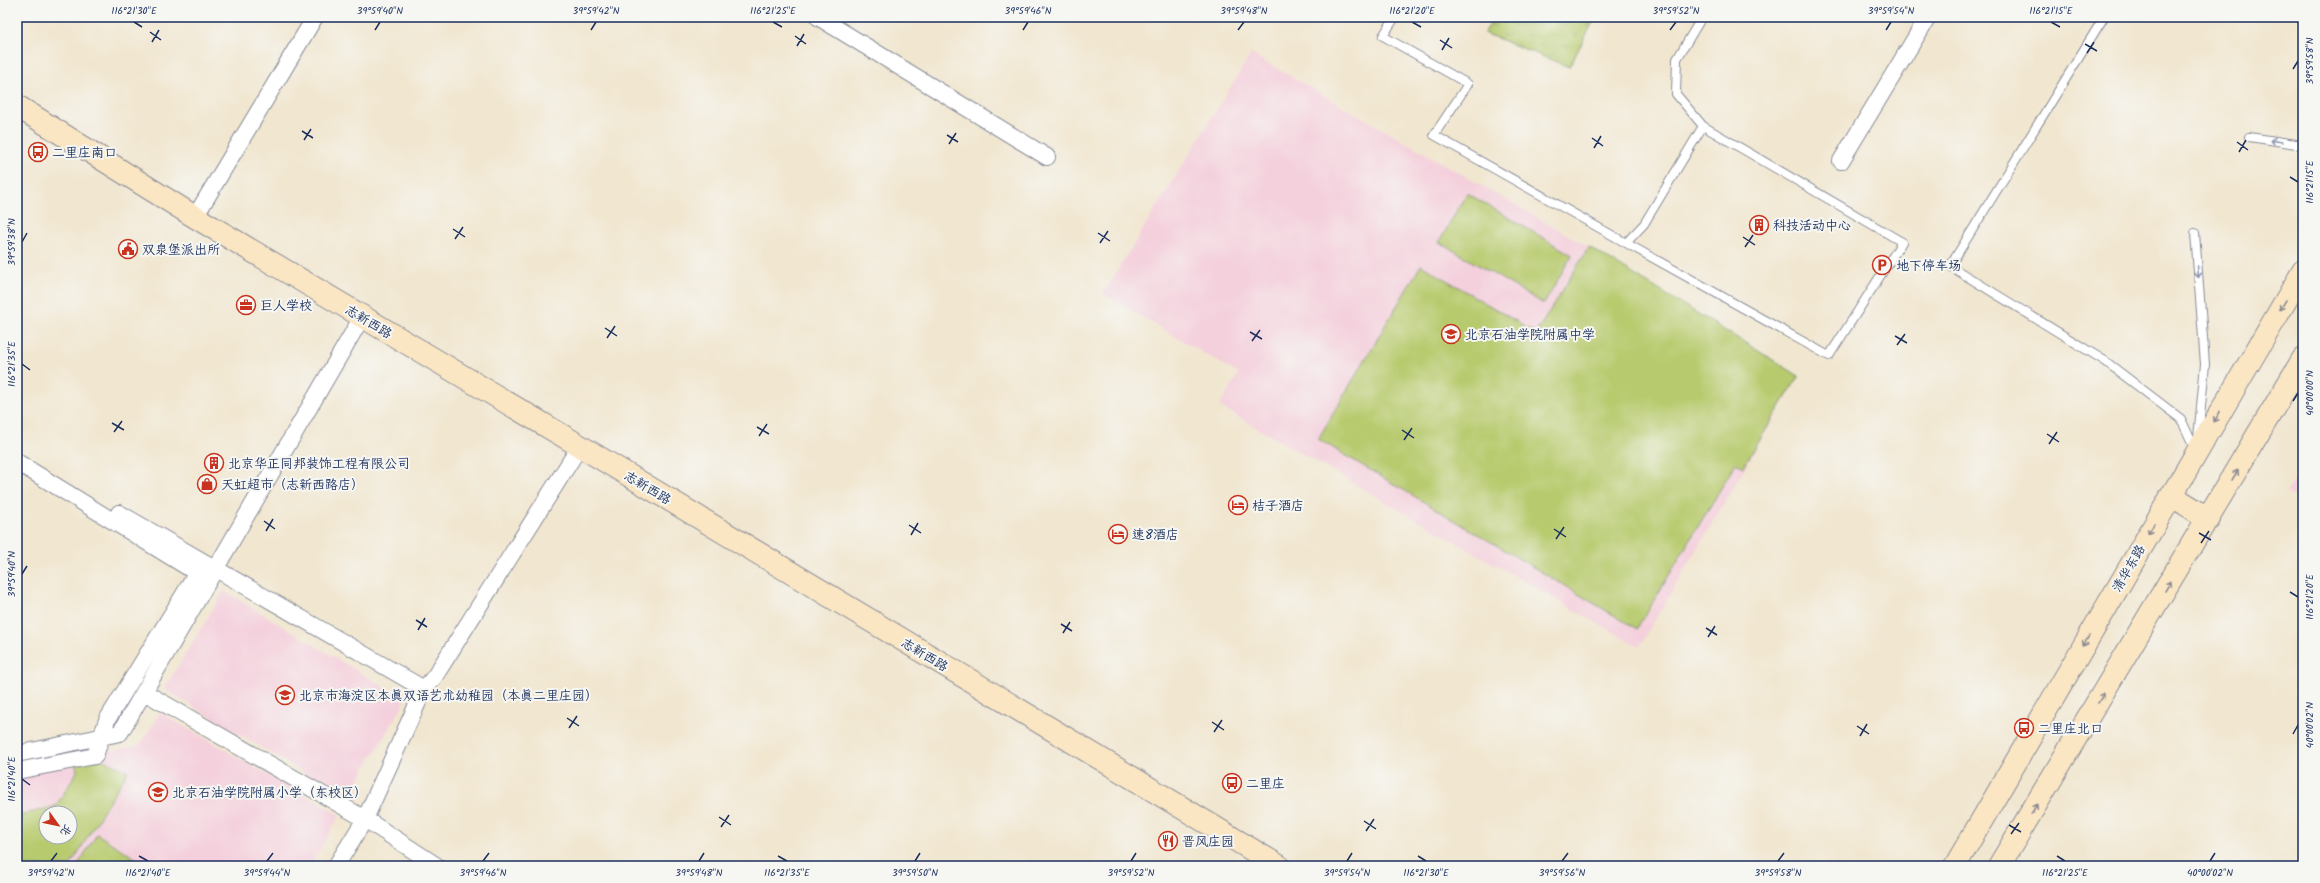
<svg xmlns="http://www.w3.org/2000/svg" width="2320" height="883" font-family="Kalam,'LXGW WenKai TC',sans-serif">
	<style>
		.built { fill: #f4cfdc; fill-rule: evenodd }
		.grass { fill: url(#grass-tufts); stroke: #697c66 }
		.park { fill: #b7ca6d; stroke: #697c66; fill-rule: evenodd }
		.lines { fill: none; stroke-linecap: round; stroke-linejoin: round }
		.lane-casing { stroke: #868a96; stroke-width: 10 }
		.street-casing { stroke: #868a96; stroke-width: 18 }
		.secondary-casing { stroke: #868a96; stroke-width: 24 }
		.lane { stroke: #fff; stroke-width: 8 }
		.street { stroke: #fff; stroke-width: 16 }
		.secondary { stroke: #fbe6c4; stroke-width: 22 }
		.oneway { stroke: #8d97ae }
		.oneway2 { stroke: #8b8a91 }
		.ticks { fill: none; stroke: #1b2f5e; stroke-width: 1.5 }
		.labels { text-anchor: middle; stroke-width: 4; stroke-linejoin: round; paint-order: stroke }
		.poi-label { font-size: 13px; fill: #1b2f5e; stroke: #f6f6f2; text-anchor: start }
		.street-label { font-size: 13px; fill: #1b2f5e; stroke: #f6f6f2 }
		.neatline { fill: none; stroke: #1b2f5e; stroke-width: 1.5 }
		.ticks-label { font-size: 10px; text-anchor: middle; fill: #1b2f5e }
	</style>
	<defs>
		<pattern id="grass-tufts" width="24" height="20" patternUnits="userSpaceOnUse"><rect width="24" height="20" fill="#b7ca6d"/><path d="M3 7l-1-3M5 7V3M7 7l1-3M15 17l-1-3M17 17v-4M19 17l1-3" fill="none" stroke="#94a45d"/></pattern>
	</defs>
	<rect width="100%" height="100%" fill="#f6f6f2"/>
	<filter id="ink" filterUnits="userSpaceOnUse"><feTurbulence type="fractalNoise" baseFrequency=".025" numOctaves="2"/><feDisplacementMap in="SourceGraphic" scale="8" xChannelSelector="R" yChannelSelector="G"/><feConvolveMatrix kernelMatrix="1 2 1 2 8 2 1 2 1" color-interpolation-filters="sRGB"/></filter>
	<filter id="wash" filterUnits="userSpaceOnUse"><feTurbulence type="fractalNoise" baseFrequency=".012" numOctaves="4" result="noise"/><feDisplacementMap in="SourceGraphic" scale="16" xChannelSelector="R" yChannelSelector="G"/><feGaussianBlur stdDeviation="0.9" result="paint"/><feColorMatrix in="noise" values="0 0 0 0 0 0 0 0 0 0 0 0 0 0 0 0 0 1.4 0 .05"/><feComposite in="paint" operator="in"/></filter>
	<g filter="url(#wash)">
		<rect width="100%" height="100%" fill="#f1e6cf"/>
		<path class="built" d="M 1251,54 L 1589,247 L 1799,376 L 1639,647 L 1219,406 L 1239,374 L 1103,294 Z
			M 2303,467 L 2303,501 L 2287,493 Z
			M 224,591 L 406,700 L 347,799 L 164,689 Z
			M 160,713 L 340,815 L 310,866 L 17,866 L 17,771 L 140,745 ZM 46,813 L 70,813 L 70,837 L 46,837 Z"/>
		<path class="grass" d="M 1495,17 L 1596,17 L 1569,67 L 1484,33 Z"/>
		<path class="park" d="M 1467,193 L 1572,255 L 1544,304 L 1439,242 Z
			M 1589,247 L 1799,376 L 1743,467 L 1736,463 L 1637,629 L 1318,439 L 1421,265 L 1536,333 Z
			M 95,756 L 128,771 L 70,866 L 17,866 L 17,816 L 56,806 L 77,772 L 75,760 ZM 46,813 L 70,813 L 70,837 L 46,837 Z
			M 97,834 L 148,866 L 77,866 Z"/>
	</g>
	<g filter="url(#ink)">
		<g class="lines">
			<defs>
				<path id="lane" d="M 1395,17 L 1383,36 L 1468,84 L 1434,135 L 1626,243 L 1644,224 L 1703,126 L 1676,94 L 1677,59 L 1702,17
					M 2104,17 L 1950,266 L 2105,361 L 2181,419 L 2195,449
					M 2249,137 L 2303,145
					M 2195,233 L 2205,364 L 2198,438
					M 1626,243 L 1829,356 L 1902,242 L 1703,126"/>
				<path id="street" d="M 818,17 L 1047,157
					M 1841,161 L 1928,17
					M 195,217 L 315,17
					M 17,462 L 197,573 L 107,720 L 95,756 L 17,771
					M 119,513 L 424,689
					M 144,692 L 365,819 L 437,866
					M 17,754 L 120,733 L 362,317
					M 336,866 L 365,819 L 424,689 L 435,676 L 580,446"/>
				<path id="secondary" d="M 17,106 L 195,217 L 580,446 L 1279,866
					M 2171,495 L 2209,519
					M 1955,866 L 2303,271
					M 1999,866 L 2303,359"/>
			</defs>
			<use href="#lane" class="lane-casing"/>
			<use href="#street" class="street-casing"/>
			<use href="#secondary" class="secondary-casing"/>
			<use href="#lane" class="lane"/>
			<use href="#street" class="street"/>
			<use href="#secondary" class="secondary"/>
		</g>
		<defs><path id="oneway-shaft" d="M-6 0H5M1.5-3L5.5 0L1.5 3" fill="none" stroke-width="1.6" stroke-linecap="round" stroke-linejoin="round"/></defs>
		<g class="oneway">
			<use href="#oneway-shaft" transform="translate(2276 141) rotate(-171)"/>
			<use href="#oneway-shaft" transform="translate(2198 272) rotate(86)"/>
		</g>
		<g class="oneway2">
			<use href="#oneway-shaft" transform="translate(2283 305) rotate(121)"/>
			<use href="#oneway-shaft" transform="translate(2217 417) rotate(121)"/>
			<use href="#oneway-shaft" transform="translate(2235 475) rotate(-59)"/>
			<use href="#oneway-shaft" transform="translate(2151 529) rotate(120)"/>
			<use href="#oneway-shaft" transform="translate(2168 586) rotate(-59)"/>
			<use href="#oneway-shaft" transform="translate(2086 641) rotate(120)"/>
			<use href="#oneway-shaft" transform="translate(2101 698) rotate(-59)"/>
			<use href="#oneway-shaft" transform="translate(2034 809) rotate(-59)"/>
		</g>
	</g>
	<path class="ticks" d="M 134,22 L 142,27M 773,22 L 782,27M 1412,22 L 1421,27M 2051,22 L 2060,27M 375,30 L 380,22M 591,30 L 596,22M 1023,30 L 1028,22M 1238,30 L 1244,22M 1670,30 L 1676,22M 1886,30 L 1891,22M 150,32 L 161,40M 795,36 L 806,44M 1440,40 L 1452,48M 152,42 L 159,30M 2085,44 L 2097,51M 797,46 L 804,34M 1442,50 L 1449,38M 2087,53 L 2094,42M 2293,69 L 2298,61M 302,131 L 313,138M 947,135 L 958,142M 1592,138 L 1603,146M 304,140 L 311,129M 2237,142 L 2248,150M 949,144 L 956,133M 1594,148 L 1601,136M 2239,152 L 2246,140M 2290,177 L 2298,182M 453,229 L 465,237M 1098,233 L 1110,241M 1743,237 L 1755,245M 455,239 L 463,227M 22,242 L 27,233M 1100,243 L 1108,231M 1745,247 L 1753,235M 605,328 L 617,336M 1250,332 L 1262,339M 1895,336 L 1907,343M 607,338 L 615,326M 1252,341 L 1260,330M 1897,345 L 1905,334M 22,364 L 30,370M 2293,401 L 2298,393M 112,423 L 124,430M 757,427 L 769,434M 1402,430 L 1414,438M 114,432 L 122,421M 2047,434 L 2059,442M 759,436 L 767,424M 1404,440 L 1412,428M 2049,444 L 2057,432M 264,521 L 275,529M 909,525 L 921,533M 1554,529 L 1566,537M 266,531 L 273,519M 2199,533 L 2211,540M 911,535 L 918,523M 1556,539 L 1564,527M 2201,543 L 2209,531M 22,574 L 27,566M 2290,592 L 2298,597M 416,620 L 427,627M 1061,624 L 1072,631M 1706,628 L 1717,635M 418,630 L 425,618M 1063,633 L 1070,622M 1708,637 L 1715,626M 567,718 L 579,726M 1212,722 L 1224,730M 1857,726 L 1869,734M 569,728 L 577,716M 1214,732 L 1222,720M 2293,734 L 2298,725M 1860,736 L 1867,724M 22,779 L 30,785M 719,817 L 731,825M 1364,821 L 1376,829M 2009,825 L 2021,832M 721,827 L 729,815M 1366,831 L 1374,819M 2011,834 L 2019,823M 139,856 L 148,861M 778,856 L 787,861M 1418,856 L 1426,861M 2057,856 L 2065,861M 51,861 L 57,853M 267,861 L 273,853M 483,861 L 489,853M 699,861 L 704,853M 915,861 L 920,853M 1131,861 L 1136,853M 1347,861 L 1352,853M 1562,861 L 1568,853M 1778,861 L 1784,853M 2210,861 L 2215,853"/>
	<defs>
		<symbol id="bus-ring" viewBox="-11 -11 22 22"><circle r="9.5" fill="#f6f6f2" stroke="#c8321e" stroke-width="1.5"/><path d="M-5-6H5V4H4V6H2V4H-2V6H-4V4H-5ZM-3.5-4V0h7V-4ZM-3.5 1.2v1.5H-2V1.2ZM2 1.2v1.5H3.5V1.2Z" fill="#c8321e"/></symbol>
		<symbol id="building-ring" viewBox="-11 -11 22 22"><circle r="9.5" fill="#f6f6f2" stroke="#c8321e" stroke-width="1.5"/><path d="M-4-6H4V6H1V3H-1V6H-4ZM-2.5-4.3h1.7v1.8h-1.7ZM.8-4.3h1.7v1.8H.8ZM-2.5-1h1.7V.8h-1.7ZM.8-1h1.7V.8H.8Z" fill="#c8321e"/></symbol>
		<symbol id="civic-ring" viewBox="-11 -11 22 22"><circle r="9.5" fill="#f6f6f2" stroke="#c8321e" stroke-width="1.5"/><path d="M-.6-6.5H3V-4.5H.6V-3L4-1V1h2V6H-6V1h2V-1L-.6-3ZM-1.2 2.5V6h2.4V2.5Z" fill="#c8321e"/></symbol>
		<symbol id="parking-ring" viewBox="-11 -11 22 22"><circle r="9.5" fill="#f6f6f2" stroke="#c8321e" stroke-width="1.5"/><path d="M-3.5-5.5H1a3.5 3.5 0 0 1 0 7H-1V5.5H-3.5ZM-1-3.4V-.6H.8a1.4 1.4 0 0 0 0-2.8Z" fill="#c8321e"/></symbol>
		<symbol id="office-ring" viewBox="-11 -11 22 22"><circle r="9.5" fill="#f6f6f2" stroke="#c8321e" stroke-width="1.5"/><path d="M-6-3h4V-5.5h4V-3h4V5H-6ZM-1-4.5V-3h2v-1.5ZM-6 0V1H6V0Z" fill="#c8321e"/></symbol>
		<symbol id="school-ring" viewBox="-11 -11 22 22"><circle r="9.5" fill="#f6f6f2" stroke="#c8321e" stroke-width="1.5"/><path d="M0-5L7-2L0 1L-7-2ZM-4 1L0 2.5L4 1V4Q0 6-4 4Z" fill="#c8321e"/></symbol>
		<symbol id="shop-ring" viewBox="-11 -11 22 22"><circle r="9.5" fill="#f6f6f2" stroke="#c8321e" stroke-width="1.5"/><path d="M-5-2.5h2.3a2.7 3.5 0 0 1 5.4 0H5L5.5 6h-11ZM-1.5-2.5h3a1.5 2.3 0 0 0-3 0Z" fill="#c8321e"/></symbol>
		<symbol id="hotel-ring" viewBox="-11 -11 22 22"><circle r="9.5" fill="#f6f6f2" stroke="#c8321e" stroke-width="1.5"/><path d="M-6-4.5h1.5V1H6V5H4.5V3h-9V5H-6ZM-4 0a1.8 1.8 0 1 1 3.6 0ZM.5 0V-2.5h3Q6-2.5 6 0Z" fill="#c8321e"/></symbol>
		<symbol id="restaurant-ring" viewBox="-11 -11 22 22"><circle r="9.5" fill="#f6f6f2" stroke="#c8321e" stroke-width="1.5"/><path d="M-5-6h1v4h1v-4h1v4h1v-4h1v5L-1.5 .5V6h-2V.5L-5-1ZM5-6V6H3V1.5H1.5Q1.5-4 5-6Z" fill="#c8321e"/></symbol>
	</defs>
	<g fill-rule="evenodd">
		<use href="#bus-ring" x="27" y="141" width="22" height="22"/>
		<use href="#building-ring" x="1748" y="214" width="22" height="22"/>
		<use href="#civic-ring" x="117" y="238" width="22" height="22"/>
		<use href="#parking-ring" x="1871" y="254" width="22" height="22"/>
		<use href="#office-ring" x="235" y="294" width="22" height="22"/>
		<use href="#school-ring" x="1440" y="323" width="22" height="22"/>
		<use href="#building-ring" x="203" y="452" width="22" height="22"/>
		<use href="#shop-ring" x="196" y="473" width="22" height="22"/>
		<use href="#hotel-ring" x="1227" y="494" width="22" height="22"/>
		<use href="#hotel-ring" x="1107" y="523" width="22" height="22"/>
		<use href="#school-ring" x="274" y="684" width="22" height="22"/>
		<use href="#bus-ring" x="2013" y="717" width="22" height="22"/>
		<use href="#bus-ring" x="1221" y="772" width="22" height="22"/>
		<use href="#school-ring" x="147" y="781" width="22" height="22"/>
		<use href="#restaurant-ring" x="1157" y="830" width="22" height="22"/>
	</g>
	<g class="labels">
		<g class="poi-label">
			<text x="52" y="157">二里庄南口</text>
			<text x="1773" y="230">科技活动中心</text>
			<text x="142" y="254">双泉堡派出所</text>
			<text x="1896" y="270">地下停车场</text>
			<text x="260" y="310">巨人学校</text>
			<text x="1465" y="339">北京石油学院附属中学</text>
			<text x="228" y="468">北京华正同邦装饰工程有限公司</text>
			<text x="221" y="489">天虹超市（志新西路店）</text>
			<text x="1252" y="510">桔子酒店</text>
			<text x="1132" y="539">速8酒店</text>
			<text x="299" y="700">北京市海淀区本真双语艺术幼稚园（本真二里庄园）</text>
			<text x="2038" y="733">二里庄北口</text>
			<text x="1246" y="788">二里庄</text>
			<text x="172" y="797">北京石油学院附属小学（东校区）</text>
			<text x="1182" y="846">晋风庄园</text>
		</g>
		<g class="street-label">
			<text transform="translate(369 321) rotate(31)" y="5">志新西路</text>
			<text transform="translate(648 487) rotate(31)" y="5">志新西路</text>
			<text transform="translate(2128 568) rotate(-60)" y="5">清华东路</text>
			<text transform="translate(925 654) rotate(31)" y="5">志新西路</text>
		</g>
	</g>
	<rect width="2320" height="883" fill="none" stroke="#f6f6f2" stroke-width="44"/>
	<g transform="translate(58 825) rotate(123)"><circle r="19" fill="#f6f6f2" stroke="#9ea6b7"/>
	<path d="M0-3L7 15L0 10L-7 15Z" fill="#c8321e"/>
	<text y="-6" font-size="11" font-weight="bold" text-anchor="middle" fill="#1b2f5e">北</text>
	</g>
	<rect x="22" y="22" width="2276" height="839" class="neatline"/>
	<g class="ticks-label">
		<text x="134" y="14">116°21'30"E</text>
		<text x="380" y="14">39°59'40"N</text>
		<text x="596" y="14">39°59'42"N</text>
		<text x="773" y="14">116°21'25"E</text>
		<text x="1028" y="14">39°59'46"N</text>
		<text x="1244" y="14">39°59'48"N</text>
		<text x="1412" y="14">116°21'20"E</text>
		<text x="1676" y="14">39°59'52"N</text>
		<text x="1891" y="14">39°59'54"N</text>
		<text x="2051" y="14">116°21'15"E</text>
		<text transform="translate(2309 61) rotate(-90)" y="4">39°59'58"N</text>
		<text transform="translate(2309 182) rotate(-90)" y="4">116°21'15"E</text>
		<text transform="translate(11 242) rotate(-90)" y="4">39°59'38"N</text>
		<text transform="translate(11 364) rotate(-90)" y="4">116°21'35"E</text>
		<text transform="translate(2309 393) rotate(-90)" y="4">40°00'00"N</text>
		<text transform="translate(11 574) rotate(-90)" y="4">39°59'40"N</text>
		<text transform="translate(2309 597) rotate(-90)" y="4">116°21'20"E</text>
		<text transform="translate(2309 725) rotate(-90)" y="4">40°00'02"N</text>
		<text transform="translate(11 779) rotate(-90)" y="4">116°21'40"E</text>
		<text x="51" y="876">39°59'42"N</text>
		<text x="148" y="876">116°21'40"E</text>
		<text x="267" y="876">39°59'44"N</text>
		<text x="483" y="876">39°59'46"N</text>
		<text x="699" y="876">39°59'48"N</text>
		<text x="787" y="876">116°21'35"E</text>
		<text x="915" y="876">39°59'50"N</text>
		<text x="1131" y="876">39°59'52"N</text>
		<text x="1347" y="876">39°59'54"N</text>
		<text x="1426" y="876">116°21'30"E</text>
		<text x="1562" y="876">39°59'56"N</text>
		<text x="1778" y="876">39°59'58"N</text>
		<text x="2065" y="876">116°21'25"E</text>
		<text x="2210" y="876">40°00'02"N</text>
	</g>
</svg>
